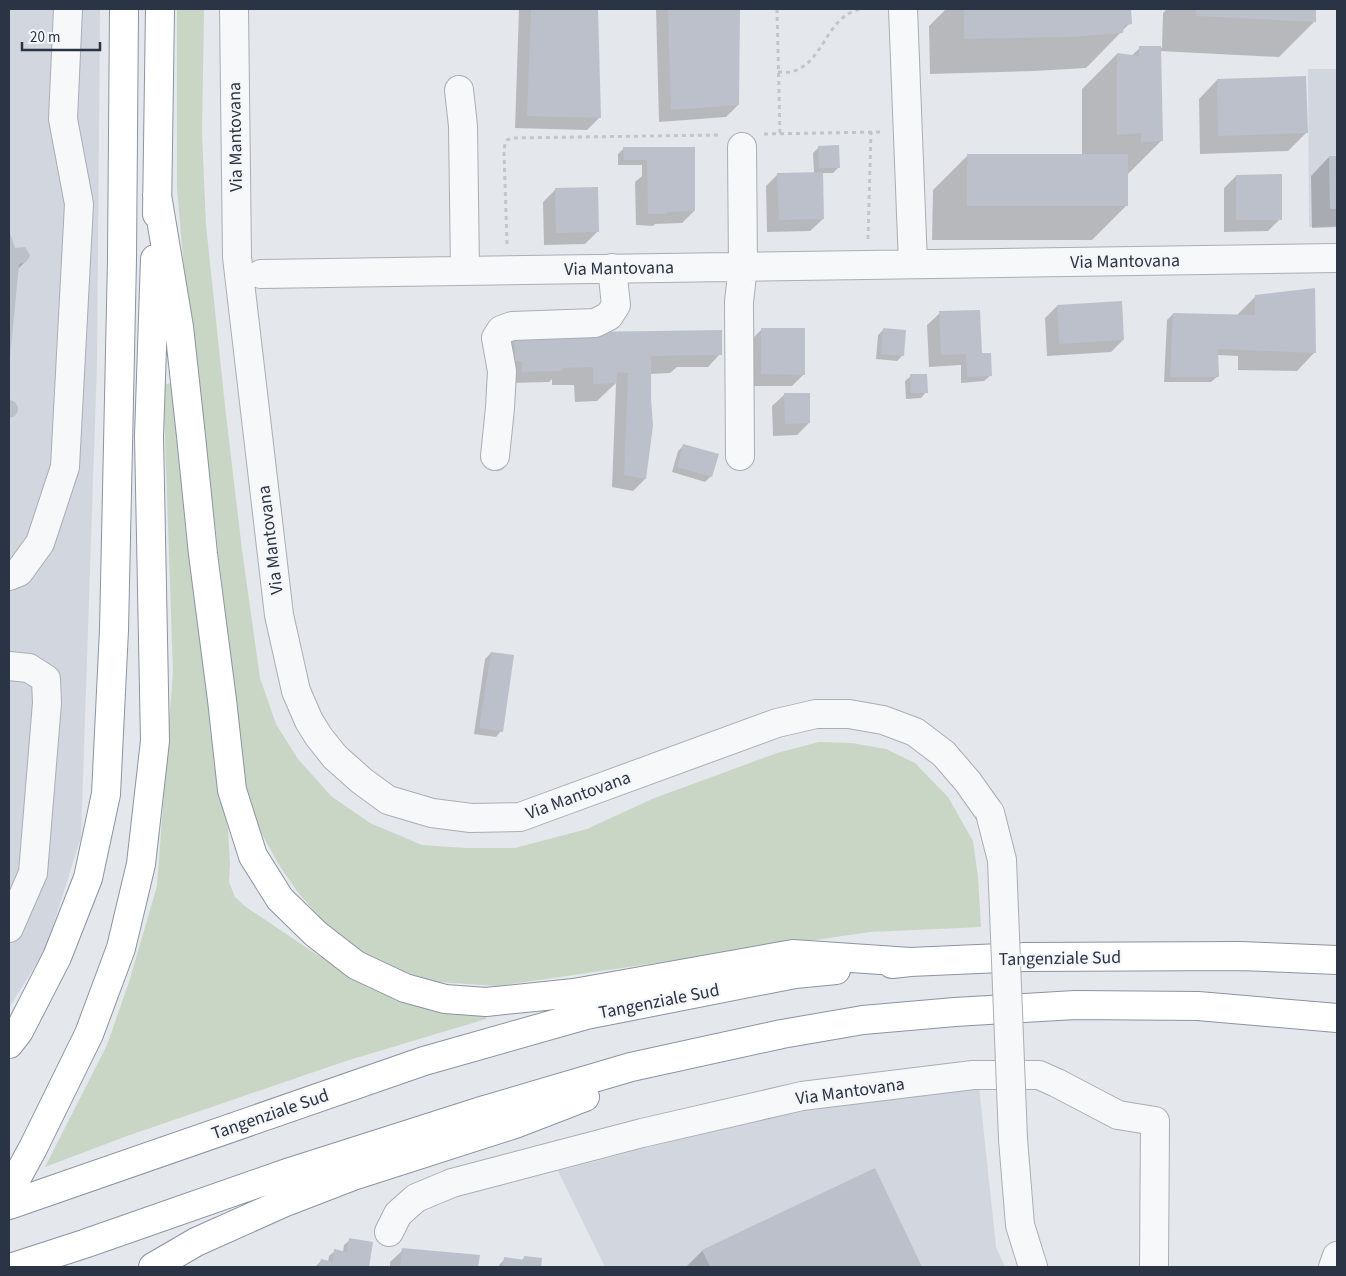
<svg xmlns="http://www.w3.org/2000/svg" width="1346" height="1276" font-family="'Source Sans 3',sans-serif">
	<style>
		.built { fill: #d2d6de }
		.green { fill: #c9d6c5 }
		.shadow { fill: #0003 }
		.building { fill: #bbc0ca }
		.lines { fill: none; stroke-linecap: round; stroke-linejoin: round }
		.minor-casing { stroke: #a9aeb7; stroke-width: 30 }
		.highway-casing { stroke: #8b94a3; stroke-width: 30 }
		.path { stroke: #c2c5cb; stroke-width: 3; stroke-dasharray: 4 4; stroke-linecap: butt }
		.minor { stroke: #f7f8fa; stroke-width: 28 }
		.highway { stroke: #fff; stroke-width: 28 }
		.minor-bridge-casing { stroke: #a9aeb7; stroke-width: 30; stroke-linecap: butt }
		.minor-bridge { stroke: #f7f8fa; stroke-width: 28 }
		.labels { text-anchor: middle; stroke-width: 4.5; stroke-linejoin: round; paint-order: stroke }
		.street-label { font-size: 18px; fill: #2b3445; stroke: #f4f6f9 }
	</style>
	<rect width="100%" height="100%" fill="#e4e7ec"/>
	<path class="built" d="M 9,9 L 100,9 L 97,363 L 81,837 L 46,948 L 9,1008 Z
		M 1308,69 L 1337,69 L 1337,226 L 1309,227 Z
		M 979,1087 L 996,1247 L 1005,1267 L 605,1267 L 558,1171 L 767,1116 Z"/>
	<path class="green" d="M 177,9 L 204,9 L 202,133 L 206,225 L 225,406 L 242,550 L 260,678 L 276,724 L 298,759 L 331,796 L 370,823 L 422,845 L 466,848 L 515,848 L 587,829 L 652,799 L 777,753 L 819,742 L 852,743 L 886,749 L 915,763 L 948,797 L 973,841 L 978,877 L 981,927 L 870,932 L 497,986 L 437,982 L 379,964 L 324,923 L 297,891 L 279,865 L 253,818 L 246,788 L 242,764 L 228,636 L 199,388 L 186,292 L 177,188 Z
		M 173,383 L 219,777 L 228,830 L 230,864 L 229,882 L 235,897 L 246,907 L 316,954 L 344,968 L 489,1013 L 486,1019 L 346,1061 L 127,1136 L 45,1167 L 107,1045 L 129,982 L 157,886 L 173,671 L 164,410 L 164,389 L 166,384 Z"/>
	<path class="shadow" d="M 519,9 L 597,9 L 599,118 L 587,130 L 515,128 Z
		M 656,9 L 739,9 L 738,105 L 726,117 L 659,122 Z
		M 946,9 L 1130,9 L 1130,23 L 1086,68 L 1034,71 L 930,74 L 929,26 Z
		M 1167,9 L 1314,9 L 1314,22 L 1279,57 L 1159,51 L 1162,140 L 1127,175 L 1127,205 L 1092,240 L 932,240 L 933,190 L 968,155 L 1082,155 L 1082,89 L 1117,54 L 1131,56 L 1140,48 L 1162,48 L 1163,13 Z
		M 1217,80 L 1306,133 L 1288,151 L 1200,154 L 1199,99 Z
		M 819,147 L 839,167 L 833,173 L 822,173 L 823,219 L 810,231 L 767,232 L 766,186 L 778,174 L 814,173 L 813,153 Z
		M 624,148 L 693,148 L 694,211 L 682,223 L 655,224 L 653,226 L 636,225 L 635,182 L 642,176 L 642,165 L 618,165 L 618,154 Z
		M 1329,157 L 1337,157 L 1337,227 L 1312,228 L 1311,176 Z
		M 1236,176 L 1280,219 L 1268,231 L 1224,232 L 1224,188 Z
		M 555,190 L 598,231 L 585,244 L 544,245 L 543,202 Z
		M 9,230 L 14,250 L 25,262 L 17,270 L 9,360 Z
		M 1256,296 L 1315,352 L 1297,371 L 1238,370 L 1238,356 L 1217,355 L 1217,377 L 1211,382 L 1164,382 L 1167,320 L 1173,314 L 1237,315 Z
		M 1057,306 L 1123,340 L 1111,352 L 1047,356 L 1045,318 Z
		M 940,313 L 981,355 L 990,376 L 984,381 L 961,383 L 961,365 L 929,367 L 927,325 Z
		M 884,329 L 903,355 L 897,361 L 876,359 L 878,335 Z
		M 761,330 L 804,374 L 792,386 L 749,386 L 749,342 Z
		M 515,335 L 720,354 L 708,367 L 677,367 L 670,373 L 650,374 L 645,479 L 633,491 L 612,487 L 616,383 L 597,401 L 575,402 L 574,385 L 552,385 L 552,379 L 549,382 L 510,383 L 502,347 Z
		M 911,376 L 926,392 L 921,398 L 906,399 L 905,381 Z
		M 785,394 L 809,423 L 797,435 L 773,436 L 772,406 Z
		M 684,445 L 711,476 L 705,482 L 672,472 L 678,451 Z
		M 491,653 L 501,731 L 496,737 L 474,734 L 485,659 Z
		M 874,1169 L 920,1267 L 686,1267 L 702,1251 Z
		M 350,1240 L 371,1243 L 368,1267 L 315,1267 L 321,1261 L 328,1262 L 329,1256 L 335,1251 L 343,1252 L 344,1245 Z
		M 403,1250 L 478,1256 L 477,1267 L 390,1267 L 390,1262 Z
		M 525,1257 L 541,1259 L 540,1267 L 499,1267 L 499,1265 L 505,1259 L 521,1261 Z"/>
	<path class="building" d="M 531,9 L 598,9 L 601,118 L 527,116 Z
		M 668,9 L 740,9 L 739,105 L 671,110 Z
		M 964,9 L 1131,9 L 1132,24 L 1124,25 L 1123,33 L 1069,37 L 964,39 Z
		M 1196,9 L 1316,9 L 1316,22 L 1196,16 Z
		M 1139,46 L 1161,46 L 1163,141 L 1141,142 L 1141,133 L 1117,135 L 1117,53 L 1139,56 Z
		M 1306,76 L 1308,133 L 1218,136 L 1217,79 Z
		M 839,145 L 840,168 L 819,168 L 818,146 Z
		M 623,147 L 695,147 L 695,211 L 667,212 L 666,214 L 648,214 L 647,160 L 624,160 Z
		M 967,154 L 1128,154 L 1128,206 L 967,206 Z
		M 1329,156 L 1337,156 L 1337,209 L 1330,209 Z
		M 823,172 L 824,219 L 779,220 L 777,173 Z
		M 1282,174 L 1282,220 L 1236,220 L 1236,175 Z
		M 598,187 L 599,232 L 556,233 L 555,188 Z
		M 9,230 L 15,248 L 25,247 L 30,255 L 29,258 L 26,262 L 19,264 L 10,358 L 9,358 Z
		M 1315,288 L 1316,353 L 1218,349 L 1219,377 L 1170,377 L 1173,313 L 1255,315 L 1255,295 Z
		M 1122,301 L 1124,340 L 1059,344 L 1057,305 Z
		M 980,310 L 982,353 L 991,353 L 992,376 L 967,377 L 966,354 L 941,355 L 939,311 Z
		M 761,328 L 805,328 L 805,375 L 761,374 Z
		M 883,328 L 906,330 L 904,356 L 881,354 Z
		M 722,330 L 722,355 L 651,356 L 651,398 L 653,426 L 646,479 L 624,475 L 628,373 L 617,372 L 617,383 L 593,384 L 593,367 L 562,368 L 562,371 L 522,372 L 522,361 L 515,361 L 514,333 Z
		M 910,374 L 927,374 L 928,393 L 911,393 Z
		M 784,393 L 810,393 L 810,423 L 785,424 Z
		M 9,399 L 15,402 L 18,407 L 18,411 L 15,416 L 9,418 Z
		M 683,444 L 719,454 L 712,477 L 677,467 Z
		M 491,652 L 514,655 L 503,732 L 479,728 Z
		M 875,1168 L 922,1267 L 710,1267 L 702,1250 Z
		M 349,1238 L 373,1242 L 369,1267 L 319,1267 L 321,1259 L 333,1262 L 334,1249 L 347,1252 Z
		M 402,1248 L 480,1255 L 478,1267 L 400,1267 Z
		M 524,1256 L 542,1258 L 541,1267 L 503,1267 L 504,1257 L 524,1260 Z"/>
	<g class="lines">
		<defs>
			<path id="minor" d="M 234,9 L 237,257 L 239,274 L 279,615 L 296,691 L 309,721 L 319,737 L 335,757 L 362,781 L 388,800 L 432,813 L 471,818 L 520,817 L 777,723 L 816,714 L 849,714 L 883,720 L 915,732 L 944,754 L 968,782 L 990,813
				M 903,9 L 913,264
				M 459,90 L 463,126 L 465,270
				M 261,274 L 1337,258
				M 495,456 L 500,408 L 502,371 L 496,338 L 501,330 L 512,326 L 595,323 L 609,316 L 616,305 L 612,268
				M 740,456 L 739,302 L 743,266 L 742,147
				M 9,576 L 19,572 L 40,543 L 65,467 L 79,204 L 63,119 L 68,9
				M 9,666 L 29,668 L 46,679 L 47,703 L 33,873 L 9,928
				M 1013,1139 L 1020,1225 L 1033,1267
				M 389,1232 L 398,1214 L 416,1198 L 452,1183 L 642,1133 L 802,1096 L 973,1075 L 1039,1075 L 1057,1083 L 1118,1115 L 1155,1121 L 1154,1267
				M 1333,1267 L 1337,1256"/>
			<path id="highway" d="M 157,195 L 179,327 L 191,436 L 203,554 L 222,700 L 232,790 L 253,856 L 280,899 L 316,934 L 356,965 L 405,988 L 445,999 L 486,1002 L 574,993 L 793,954 L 910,962
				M 157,214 L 160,9
				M 892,964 L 910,962 L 1025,957 L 1240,956 L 1337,960
				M 9,1044 L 19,1031 L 57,957 L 88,878 L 106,794 L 114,630 L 122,259 L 124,9
				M 9,1192 L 33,1148 L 89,1034 L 121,948 L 141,864 L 155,741 L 149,436 L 155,259
				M 9,1205 L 424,1061 L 586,1015 L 795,974 L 836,970
				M 13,1267 L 84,1244 L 290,1172 L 478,1112 L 631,1067 L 782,1034 L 863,1020 L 955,1012 L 1075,1005 L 1198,1006 L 1337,1018
				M 153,1267 L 196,1242 L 283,1203 L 353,1176 L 515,1124 L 585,1097"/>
		</defs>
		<use href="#minor" class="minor-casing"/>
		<use href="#highway" class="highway-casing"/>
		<path class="path" d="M 777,9 L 780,134
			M 778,72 C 784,72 789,73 794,71 C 825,61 827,13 863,9
			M 764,134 L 880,132
			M 868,239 L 871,132
			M 507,244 L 504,152 L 505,143 L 507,140 L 512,138 L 718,135"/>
		<use href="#minor" class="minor"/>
		<use href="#highway" class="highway"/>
		<defs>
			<path id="minor-bridge" d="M 990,813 L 1002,860 L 1013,1139"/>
		</defs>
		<use href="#minor-bridge" class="minor-bridge-casing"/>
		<use href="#minor-bridge" class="minor-bridge"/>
	</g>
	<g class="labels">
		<g class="street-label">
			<text transform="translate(235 137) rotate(-91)" y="6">Via Mantovana</text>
			<text transform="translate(1125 261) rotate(-1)" y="6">Via Mantovana</text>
			<text transform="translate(619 268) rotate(-1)" y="6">Via Mantovana</text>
			<text transform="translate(270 540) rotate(-97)" y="6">Via Mantovana</text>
			<text transform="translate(578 795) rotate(-20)" y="6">Via Mantovana</text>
			<text transform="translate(1060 958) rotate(-1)" y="6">Tangenziale Sud</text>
			<text transform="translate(659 1001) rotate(-11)" y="6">Tangenziale Sud</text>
			<text transform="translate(850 1091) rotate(-8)" y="6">Via Mantovana</text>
			<text transform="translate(270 1114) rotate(-19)" y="6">Tangenziale Sud</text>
		</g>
	</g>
	<rect width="1346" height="1276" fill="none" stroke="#2b3445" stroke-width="20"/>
	<path d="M22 42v8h78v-8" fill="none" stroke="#2b3445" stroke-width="2.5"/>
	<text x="30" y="42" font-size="15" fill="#2b3445" stroke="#f4f6f9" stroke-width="4" paint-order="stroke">20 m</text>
</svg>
